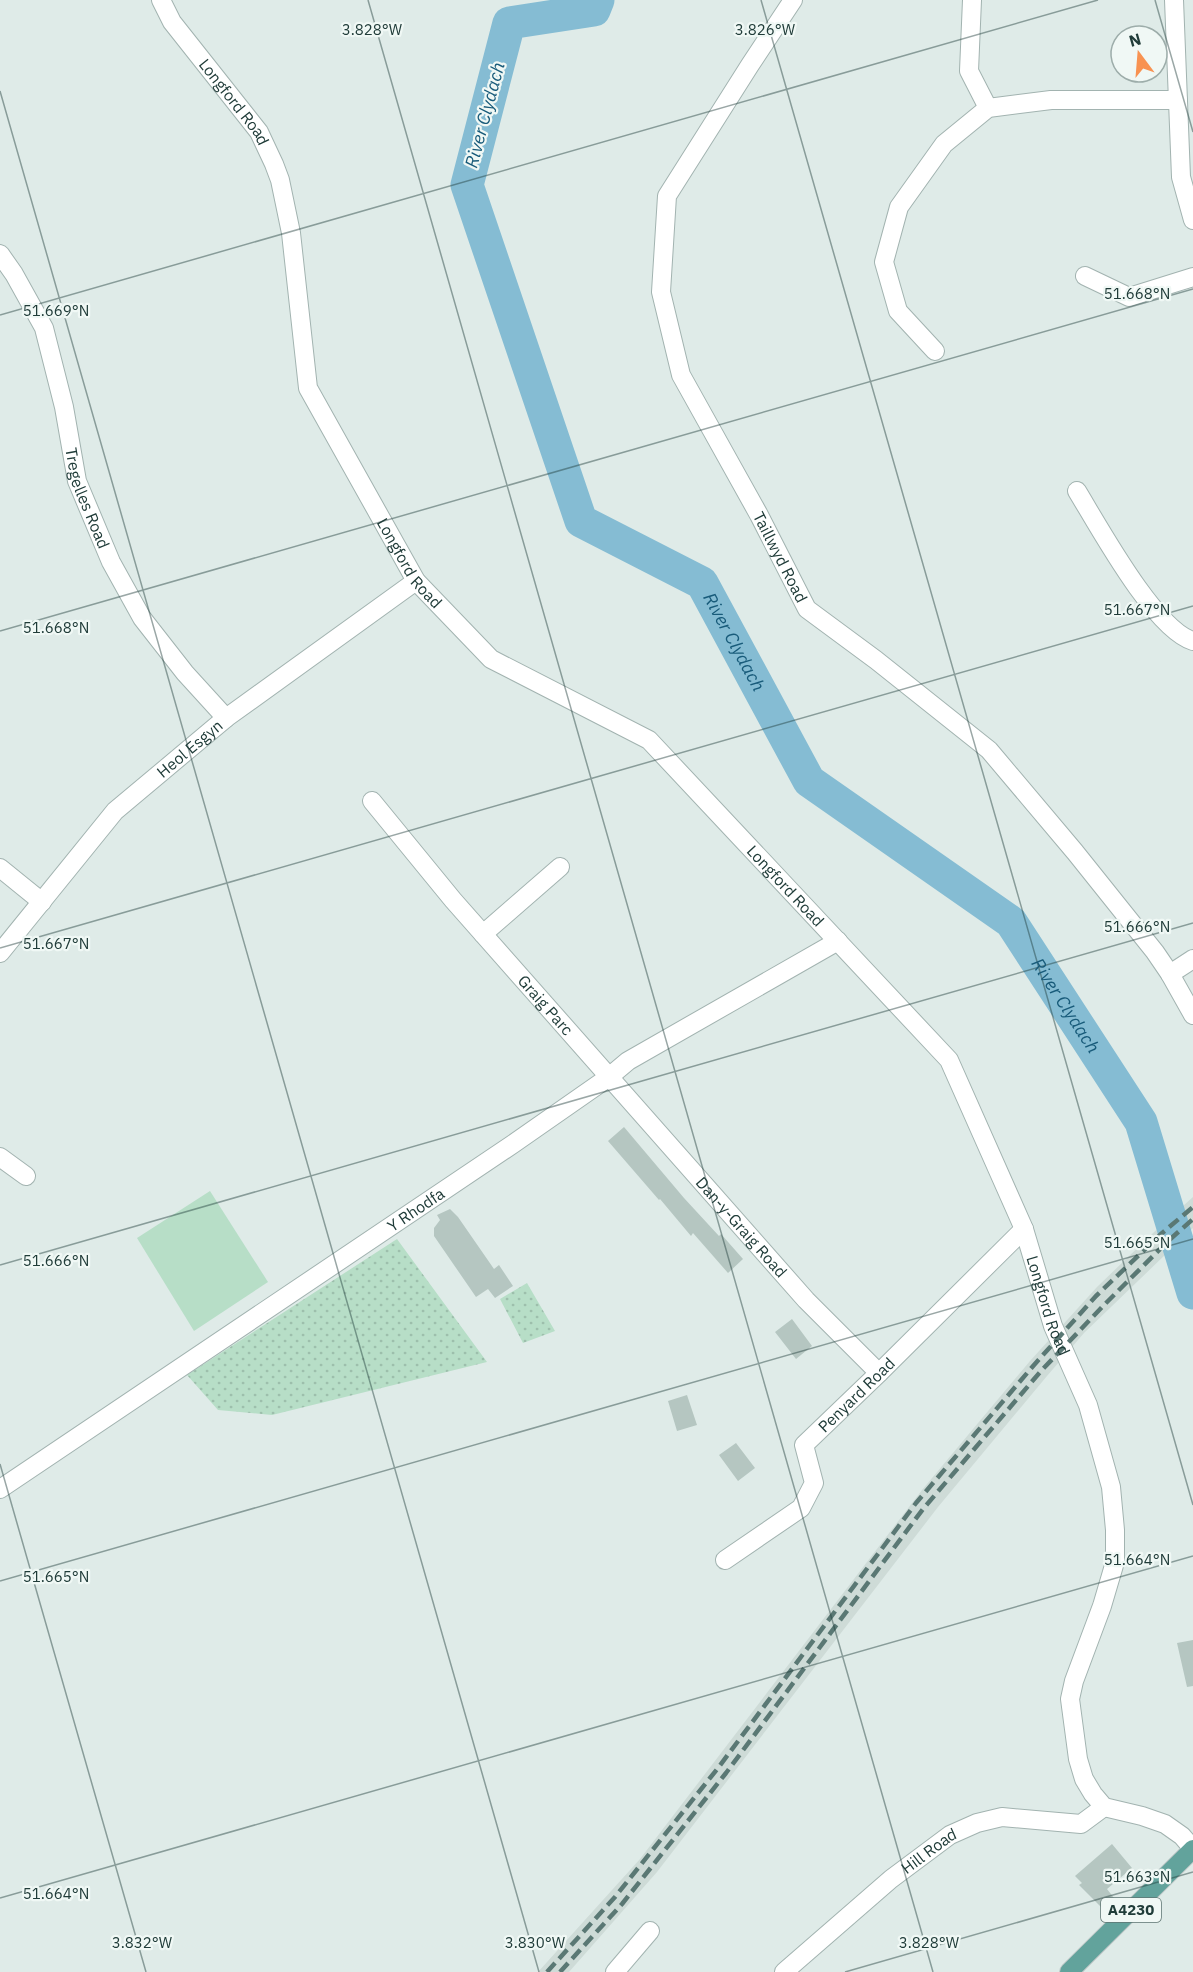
<svg xmlns="http://www.w3.org/2000/svg" width="1193" height="1972" font-family="'IBM Plex Sans',sans-serif">
	<style>
		.built { fill: #cedbd7 }
		.park { fill: url(#park-dots) }
		.pitch { fill: #b7dec7 }
		.lines { fill: none; stroke-linecap: round; stroke-linejoin: round }
		.river { stroke: #85bcd3; stroke-width: 33 }
		.building { fill: #b5c6c1 }
		.minor-casing { stroke: #a2b3b0; stroke-width: 20 }
		.major-casing { stroke: #c1c8c8; stroke-width: 20 }
		.minor { stroke: #fff; stroke-width: 18 }
		.major { stroke: #62a39c; stroke-width: 18 }
		.rail { stroke: #5a7874; stroke-width: 4.5; stroke-dasharray: 12 6; stroke-linecap: butt }
		.ticks { fill: none; stroke: #203c39; stroke-width: 1.5; stroke-opacity: 0.45 }
		.labels { text-anchor: middle; stroke-width: 4.5; stroke-linejoin: round; paint-order: stroke }
		.shield { fill: #f0f8f5; stroke: #5e7471; stroke-width: 1.5 }
		.shield-label { font-size: 15px; font-weight: bold; fill: #203c39 }
		.street-label { font-size: 16px; fill: #203c39; stroke: #f0f8f5 }
		.water-label { font-size: 18px; font-style: italic; fill: #185b7a; stroke: #f0f8f5 }
		.ticks-label { font-size: 15px; text-anchor: middle; fill: #203c39; stroke: #f0f8f5; stroke-width: 4.5; stroke-linejoin: round; paint-order: stroke }
	</style>
	<defs>
		<pattern id="park-dots" width="8" height="8" patternUnits="userSpaceOnUse" patternTransform="scale(1.5)"><rect width="8" height="8" fill="#b7dec7"/><path d="M2 2h.1M6 6h.1" fill="none" stroke="#9dbfac" stroke-width="1.8" stroke-linecap="round"/></pattern>
	</defs>
	<rect width="100%" height="100%" fill="#dfebe8"/>
	<path class="built" d="M 1193,1197 L 1193,1228 L 1084,1333 L 1047,1376 L 938,1507 L 657,1872 L 569,1972 L 538,1972 L 640,1859 L 922,1490 L 1030,1361 L 1097,1287 L 1153,1233 Z"/>
	<path class="park" d="M 397,1239 L 487,1362 L 272,1415 L 218,1410 L 187,1375 Z
		M 527,1283 L 555,1331 L 523,1343 L 500,1299 Z"/>
	<path class="pitch" d="M 210,1191 L 268,1282 L 194,1331 L 137,1238 Z"/>
	<g class="lines">
		<path class="river" id="s1" d="M 598,0 L 594,10 L 509,23 L 467,185 L 581,521 L 702,583 L 809,781 L 1011,922 L 1141,1122 L 1193,1293"/>
	</g>
	<path class="building" d="M 624,1127 L 684,1198 L 719,1236 L 721,1234 L 743,1259 L 728,1273 L 693,1233 L 691,1236 L 660,1199 L 659,1200 L 608,1141 Z
		M 450,1209 L 458,1217 L 494,1269 L 499,1265 L 513,1286 L 495,1298 L 488,1289 L 476,1297 L 434,1236 L 434,1228 L 440,1220 L 437,1215 Z
		M 792,1319 L 812,1346 L 796,1359 L 775,1332 Z
		M 687,1395 L 697,1425 L 677,1431 L 668,1401 Z
		M 736,1443 L 755,1468 L 738,1481 L 719,1455 Z
		M 1193,1640 L 1193,1686 L 1187,1687 L 1177,1643 Z
		M 1112,1844 L 1132,1868 L 1107,1889 L 1114,1898 L 1102,1908 L 1079,1885 L 1082,1883 L 1075,1876 Z"/>
	<g class="lines">
		<defs>
			<g id="minor">
				<path id="s2" d="M 161,0 L 172,22 L 259,132 L 274,164 L 280,180 L 291,233 L 308,388 L 416,581 L 491,659 L 649,740 L 949,1060 L 1024,1229 L 1053,1326 L 1088,1405 L 1111,1487 L 1115,1530 L 1115,1562 L 1102,1606 L 1074,1681 L 1070,1699 L 1078,1759 L 1084,1779 L 1093,1794 L 1104,1807 L 1142,1816 L 1165,1824 L 1182,1836 L 1193,1849"/>
				<path id="s3" d="M 793,0 L 750,65 L 667,196 L 661,292 L 681,375 L 759,515 L 807,609 L 876,660 L 989,750 L 1075,852 L 1155,952 L 1170,974 L 1193,1015"/>
				<path d="M 972,0 L 969,71 L 988,108"/>
				<path d="M 1174,0 L 1181,177 L 1193,220"/>
				<path id="s4" d="M 0,254 L 14,274 L 44,328 L 64,407 L 77,481 L 111,562 L 142,618 L 185,673 L 226,718"/>
				<path d="M 1085,276 L 1129,297 L 1193,277"/>
				<path d="M 935,351 L 898,311 L 884,262 L 899,207 L 944,144 L 988,108 L 1051,100 L 1178,100"/>
				<path d="M 1077,491 C 1099,527 1155,630 1193,641"/>
				<path id="s5" d="M 372,801 L 453,900 L 806,1300 L 879,1373"/>
				<path d="M 0,868 L 42,902"/>
				<path d="M 483,934 L 560,867"/>
				<path id="s6" d="M 0,953 L 115,811 L 226,718 L 416,581"/>
				<path d="M 1170,974 L 1193,959"/>
				<path d="M 0,1157 L 26,1176"/>
				<path id="s7" d="M 0,1489 L 513,1144 L 609,1077 L 628,1061 L 838,941"/>
				<path id="s8" d="M 725,1560 L 801,1508 L 814,1483 L 804,1445 L 879,1373 L 1024,1229"/>
				<path d="M 615,1972 L 650,1931"/>
				<path id="s9" d="M 784,1972 L 891,1879 L 950,1835 L 977,1823 L 1002,1817 L 1081,1824 L 1104,1807"/>
			</g>
			<path id="major" d="M 1069,1972 L 1193,1849"/>
		</defs>
		<use href="#minor" class="minor-casing"/>
		<use href="#major" class="major-casing"/>
		<use href="#minor" class="minor"/>
		<use href="#major" class="major"/>
		<path class="rail" d="M 547,1972 L 615,1897 L 718,1768 L 916,1503 L 1034,1365 L 1096,1296 L 1161,1234 L 1193,1207
			M 560,1972 L 622,1904 L 726,1773 L 923,1509 L 1041,1371 L 1105,1304 L 1167,1242 L 1193,1219"/>
	</g>
	<path class="ticks" d="M 368,0 L 933,1972M 761,0 L 1193,1505M 1155,0 L 1193,132M 0,91 L 539,1972M 0,315 L 1098,0M 0,631 L 1193,289M 0,948 L 1193,606M 0,1265 L 1193,923M 0,1464 L 146,1972M 0,1581 L 1193,1239M 0,1898 L 1193,1556M 845,1972 L 1193,1872"/>
	<g class="labels">
		<rect class="shield" x="1101" y="1898" width="60" height="24" rx="4.5"/>
		<g class="shield-label">
			<text x="1131" y="1915">A4230</text>
		</g>
		<g class="street-label">
			<text dy="6" stroke="none"><textPath href="#s2" startOffset="126">Longford Road</textPath></text>
			<text dy="6" stroke="none"><textPath href="#s4" startOffset="262">Tregelles Road</textPath></text>
			<text dy="6" stroke="none"><textPath href="#s3" startOffset="622">Taillwyd Road</textPath></text>
			<text dy="6" stroke="none"><textPath href="#s2" startOffset="630">Longford Road</textPath></text>
			<text dy="6" stroke="none"><textPath href="#s6" startOffset="280">Heol Esgyn</textPath></text>
			<text dy="6" stroke="none"><textPath href="#s2" startOffset="1134">Longford Road</textPath></text>
			<text dy="6" stroke="none"><textPath href="#s5" startOffset="268">Graig Parc</textPath></text>
			<text dy="6" stroke="none"><textPath href="#s7" startOffset="501">Y Rhodfa</textPath></text>
			<text dy="6" stroke="none"><textPath href="#s5" startOffset="564">Dan-y-Graig Road</textPath></text>
			<text dy="6" stroke="none"><textPath href="#s2" startOffset="1638">Longford Road</textPath></text>
			<text dy="6" stroke="none"><textPath href="#s8" startOffset="232">Penyard Road</textPath></text>
			<text dy="6" stroke="none"><textPath href="#s9" startOffset="189">Hill Road</textPath></text>
		</g>
		<g class="water-label">
			<text transform="translate(485 115) rotate(-75)" y="6">River Clydach</text>
			<text dy="6" stroke="none"><textPath href="#s1" startOffset="822">River Clydach</textPath></text>
			<text dy="6" stroke="none"><textPath href="#s1" startOffset="1326">River Clydach</textPath></text>
		</g>
	</g>
	<g class="ticks-label">
		<text x="372" y="35">3.828°W</text>
		<text x="765" y="35">3.826°W</text>
		<text x="1137" y="299">51.668°N</text>
		<text x="56" y="316">51.669°N</text>
		<text x="1137" y="615">51.667°N</text>
		<text x="56" y="633">51.668°N</text>
		<text x="1137" y="932">51.666°N</text>
		<text x="56" y="949">51.667°N</text>
		<text x="1137" y="1248">51.665°N</text>
		<text x="56" y="1266">51.666°N</text>
		<text x="1137" y="1565">51.664°N</text>
		<text x="56" y="1582">51.665°N</text>
		<text x="1137" y="1882">51.663°N</text>
		<text x="56" y="1899">51.664°N</text>
		<text x="142" y="1948">3.832°W</text>
		<text x="535" y="1948">3.830°W</text>
		<text x="929" y="1948">3.828°W</text>
	</g>
	<g transform="translate(1139 54) rotate(344)"><circle r="28" fill="#f0f8f5" stroke="#9dadaa" stroke-width="1.5"/>
	<path d="M0-4.5L10 22L0 15L-10 22Z" fill="#f89251"/>
	<text y="-9" font-size="16" font-weight="bold" text-anchor="middle" fill="#203c39">N</text>
	</g>
</svg>
